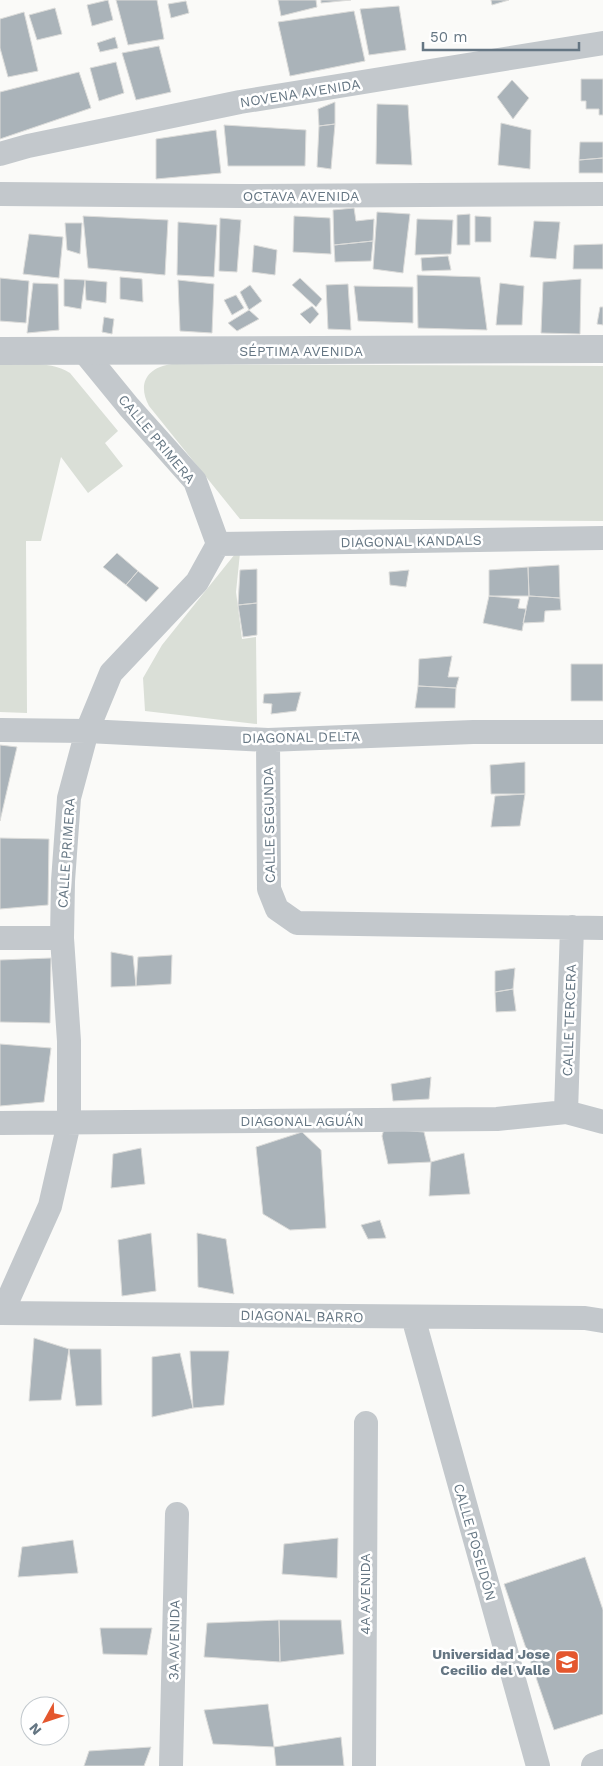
<svg xmlns="http://www.w3.org/2000/svg" width="603" height="1766" font-family="'Work Sans',sans-serif">
	<style>
		.green { fill: #dadfd7 }
		.building { fill: #aab3b9; stroke: #dcdcda }
		.lines { fill: none; stroke-linecap: round; stroke-linejoin: round }
		.minor { stroke: #c3c8cc; stroke-width: 24 }
		.tertiary { stroke: #c3c8cc; stroke-width: 28 }
		.labels { text-anchor: middle; stroke-width: 5; stroke-linejoin: round; paint-order: stroke }
		.street-label { font-size: 14px; fill: #657683; stroke: #fff }
		.poi-label { font-size: 14px; font-weight: bold; fill: #657683; stroke: #fff; text-anchor: end }
	</style>
	<rect width="100%" height="100%" fill="#fafaf8"/>
	<path class="green" d="M 172,364 L 603,366 L 603,521 L 240,519 L 149,406 C 137,384 147,367 172,364 Z
		M 0,365 C 23,365 50,360 70,373 L 118,431 L 105,443 L 123,466 L 88,493 L 61,457 L 41,541 L 26,541 L 27,713 L 0,712 Z
		M 240,553 L 236,592 L 242,639 L 256,637 L 257,724 L 145,711 L 143,678 L 162,645 L 235,554 Z"/>
	<path class="building" d="M 108,0 L 113,20 L 92,26 L 87,5 Z
		M 116,0 L 157,0 L 164,39 L 128,45 Z
		M 278,0 L 316,0 L 317,7 L 281,16 Z
		M 321,0 L 351,0 L 321,3 Z
		M 491,0 L 509,0 L 492,5 Z
		M 186,1 L 189,13 L 171,18 L 168,4 Z
		M 399,6 L 406,50 L 369,55 L 360,9 Z
		M 55,8 L 62,34 L 37,40 L 29,15 Z
		M 354,11 L 365,61 L 290,76 L 278,22 Z
		M 24,12 L 38,71 L 8,77 L 0,48 L 0,19 Z
		M 115,37 L 118,48 L 100,52 L 97,43 Z
		M 159,46 L 171,92 L 136,100 L 122,53 Z
		M 116,62 L 124,93 L 99,101 L 90,68 Z
		M 79,72 L 91,108 L 0,139 L 0,92 Z
		M 581,79 L 603,79 L 603,115 L 599,115 L 599,109 L 586,109 L 586,101 L 581,101 Z
		M 512,80 L 529,98 L 513,119 L 497,97 Z
		M 335,102 L 335,124 L 319,126 L 318,109 Z
		M 377,104 L 408,105 L 412,165 L 376,164 Z
		M 501,123 L 531,130 L 530,169 L 498,165 Z
		M 335,124 L 331,169 L 317,167 L 319,126 Z
		M 224,125 L 306,130 L 305,166 L 228,166 Z
		M 216,130 L 221,173 L 156,179 L 156,139 Z
		M 580,142 L 603,142 L 603,158 L 579,160 Z
		M 603,158 L 603,173 L 579,173 L 579,160 Z
		M 354,208 L 356,221 L 374,219 L 373,241 L 334,245 L 333,210 Z
		M 377,212 L 410,214 L 403,273 L 373,269 Z
		M 470,214 L 470,245 L 457,245 L 457,215 Z
		M 83,216 L 168,220 L 165,275 L 88,268 Z
		M 294,216 L 330,218 L 331,254 L 293,252 Z
		M 475,216 L 491,217 L 491,242 L 475,242 Z
		M 220,218 L 241,220 L 237,272 L 219,271 Z
		M 417,219 L 453,220 L 451,254 L 415,255 Z
		M 534,221 L 560,222 L 556,259 L 530,257 Z
		M 178,222 L 217,225 L 214,277 L 177,275 Z
		M 65,223 L 82,223 L 80,254 L 67,250 Z
		M 29,234 L 63,237 L 59,278 L 23,274 Z
		M 373,241 L 371,261 L 335,262 L 334,245 Z
		M 603,244 L 603,269 L 573,269 L 574,245 Z
		M 254,245 L 277,250 L 275,275 L 252,272 Z
		M 448,256 L 451,270 L 422,271 L 421,258 Z
		M 417,275 L 480,277 L 487,330 L 418,328 Z
		M 120,277 L 142,279 L 143,302 L 120,299 Z
		M 0,278 L 29,281 L 26,323 L 0,321 Z
		M 300,278 L 322,299 L 316,307 L 292,285 Z
		M 64,279 L 85,280 L 81,309 L 64,306 Z
		M 581,279 L 580,334 L 541,333 L 543,282 Z
		M 85,280 L 107,282 L 106,303 L 86,300 Z
		M 178,280 L 214,284 L 212,333 L 180,331 Z
		M 33,283 L 58,284 L 59,330 L 27,333 Z
		M 500,283 L 524,286 L 522,325 L 496,325 Z
		M 348,284 L 351,330 L 328,329 L 326,285 Z
		M 250,285 L 262,301 L 249,310 L 240,292 Z
		M 354,286 L 413,287 L 413,323 L 358,321 Z
		M 236,295 L 244,308 L 232,315 L 224,300 Z
		M 312,306 L 319,314 L 310,324 L 300,314 Z
		M 600,307 L 603,307 L 603,325 L 597,324 Z
		M 249,310 L 259,319 L 237,331 L 228,323 Z
		M 104,317 L 114,319 L 112,334 L 102,332 Z
		M 117,553 L 138,571 L 126,585 L 103,567 Z
		M 559,565 L 560,598 L 529,596 L 528,567 Z
		M 528,567 L 529,596 L 489,596 L 489,570 Z
		M 257,569 L 257,603 L 238,605 L 240,570 Z
		M 409,570 L 406,587 L 390,585 L 389,572 Z
		M 138,571 L 159,588 L 146,602 L 126,585 Z
		M 489,596 L 520,599 L 518,608 L 526,609 L 522,631 L 483,623 Z
		M 529,596 L 560,598 L 561,610 L 545,611 L 544,622 L 523,623 Z
		M 257,603 L 257,635 L 243,637 L 238,605 Z
		M 452,656 L 448,677 L 459,677 L 456,688 L 418,686 L 419,659 Z
		M 571,664 L 603,664 L 603,701 L 571,701 Z
		M 418,686 L 456,688 L 455,708 L 415,708 Z
		M 301,692 L 296,711 L 271,714 L 272,704 L 263,703 L 264,694 Z
		M 0,745 L 17,747 L 0,821 Z
		M 525,762 L 525,794 L 491,794 L 490,765 Z
		M 525,794 L 520,826 L 491,827 L 495,796 Z
		M 0,838 L 49,839 L 48,905 L 0,909 Z
		M 111,952 L 133,956 L 136,986 L 111,987 Z
		M 172,955 L 171,984 L 136,986 L 138,957 Z
		M 51,958 L 50,1023 L 0,1022 L 0,960 Z
		M 515,968 L 513,989 L 495,992 L 495,971 Z
		M 513,989 L 516,1011 L 496,1012 L 495,992 Z
		M 0,1044 L 51,1048 L 44,1102 L 0,1106 Z
		M 431,1077 L 429,1099 L 393,1101 L 391,1084 Z
		M 384,1129 L 424,1132 L 431,1162 L 388,1164 L 382,1136 Z
		M 302,1132 L 321,1150 L 326,1228 L 290,1230 L 263,1214 L 256,1147 Z
		M 141,1148 L 145,1184 L 111,1188 L 113,1154 Z
		M 464,1153 L 470,1194 L 429,1196 L 431,1162 Z
		M 380,1220 L 386,1238 L 368,1239 L 361,1225 Z
		M 151,1233 L 156,1291 L 122,1296 L 118,1240 Z
		M 197,1233 L 226,1239 L 234,1294 L 198,1287 Z
		M 34,1338 L 69,1349 L 61,1400 L 29,1401 Z
		M 69,1349 L 101,1349 L 102,1405 L 76,1406 Z
		M 190,1351 L 229,1351 L 224,1405 L 193,1408 Z
		M 180,1353 L 193,1408 L 152,1417 L 152,1357 Z
		M 338,1538 L 337,1578 L 282,1574 L 284,1544 Z
		M 73,1540 L 78,1573 L 18,1577 L 22,1547 Z
		M 585,1557 L 603,1610 L 603,1714 L 554,1730 L 504,1584 Z
		M 279,1620 L 341,1620 L 344,1654 L 280,1662 Z
		M 279,1620 L 280,1662 L 204,1657 L 207,1623 Z
		M 100,1628 L 152,1628 L 147,1655 L 103,1654 Z
		M 268,1704 L 274,1747 L 213,1744 L 204,1710 Z
		M 341,1737 L 344,1766 L 276,1766 L 274,1747 Z
		M 151,1747 L 144,1766 L 84,1766 L 89,1751 Z"/>
	<g class="lines">
		<path class="minor" d="M 0,154 L 28,146 L 240,102 L 603,43
			M 0,194 L 240,196 L 603,194
			M 218,544 L 603,538
			M 0,730 L 87,731 L 268,740 L 473,732 L 603,732
			M 268,740 L 269,889 L 277,909 L 297,923 L 603,928
			M 0,938 L 62,938
			M 566,1112 L 572,927
			M 0,1123 L 497,1119 L 566,1112 L 603,1122
			M 0,1313 L 585,1318 L 603,1321
			M 2,1313 L 50,1206 L 69,1123 L 69,1041 L 62,938 L 63,881 L 69,798 L 87,731 L 111,673 L 197,582 L 218,544 L 195,481 L 129,407 L 84,352
			M 413,1317 L 538,1766
			M 171,1766 L 177,1514
			M 364,1766 L 366,1423"/>
		<path class="tertiary" d="M 0,351 L 603,349
			M 595,1766 L 603,1763"/>
	</g>
	<defs>
		<symbol id="university-square" viewBox="-11 -11 22 22"><rect x="-9" y="-9" width="18" height="18" rx="4" fill="#e4572e" stroke="#fff"/><path d="M0-5L7-2L0 1L-7-2ZM-4 1L0 2.5L4 1V4Q0 6-4 4Z" fill="#fff"/></symbol>
	</defs>
	<g fill-rule="evenodd">
		<use href="#university-square" x="553" y="1648" width="28" height="28"/>
	</g>
	<g class="labels">
		<g class="street-label">
			<text transform="translate(300 93) rotate(-9)" y="5">NOVENA AVENIDA</text>
			<text x="301" y="201">OCTAVA AVENIDA</text>
			<text x="301" y="356">SÉPTIMA AVENIDA</text>
			<text transform="translate(157 439) rotate(50)" y="5">CALLE PRIMERA</text>
			<text transform="translate(411 541) rotate(-1)" y="5">DIAGONAL KANDALS</text>
			<text transform="translate(301 737) rotate(-1)" y="5">DIAGONAL DELTA</text>
			<text transform="translate(269 825) rotate(-91)" y="5">CALLE SEGUNDA</text>
			<text transform="translate(66 853) rotate(-86)" y="5">CALLE PRIMERA</text>
			<text transform="translate(569 1020) rotate(-88)" y="5">CALLE TERCERA</text>
			<text x="302" y="1126">DIAGONAL AGUÁN</text>
			<text transform="translate(302 1316) rotate(1)" y="5">DIAGONAL BARRO</text>
			<text transform="translate(475 1542) rotate(74)" y="5">CALLE POSEIDÓN</text>
			<text transform="translate(365 1594) rotate(-90)" y="5">4A AVENIDA</text>
			<text transform="translate(174 1640) rotate(-89)" y="5">3A AVENIDA</text>
		</g>
		<g class="poi-label">
			<text x="550" y="1659">Universidad Jose<tspan x="550" dy="16">Cecilio del Valle</tspan></text>
		</g>
	</g>
	<g transform="translate(45 1721) rotate(230)"><circle r="24" fill="#ffffff" stroke="#c1c8cd"/>
	<path d="M0-4L9 19L0 12L-9 19Z" fill="#e4572e"/>
	<text y="-8" font-size="14" font-weight="bold" text-anchor="middle" fill="#657683">N</text>
	</g>
	<path d="M423 42v8h156v-8" fill="none" stroke="#657683" stroke-width="2.5"/>
	<text x="430" y="42" font-size="15" fill="#657683" stroke="#ffffff" stroke-width="4" paint-order="stroke">50 m</text>
</svg>
